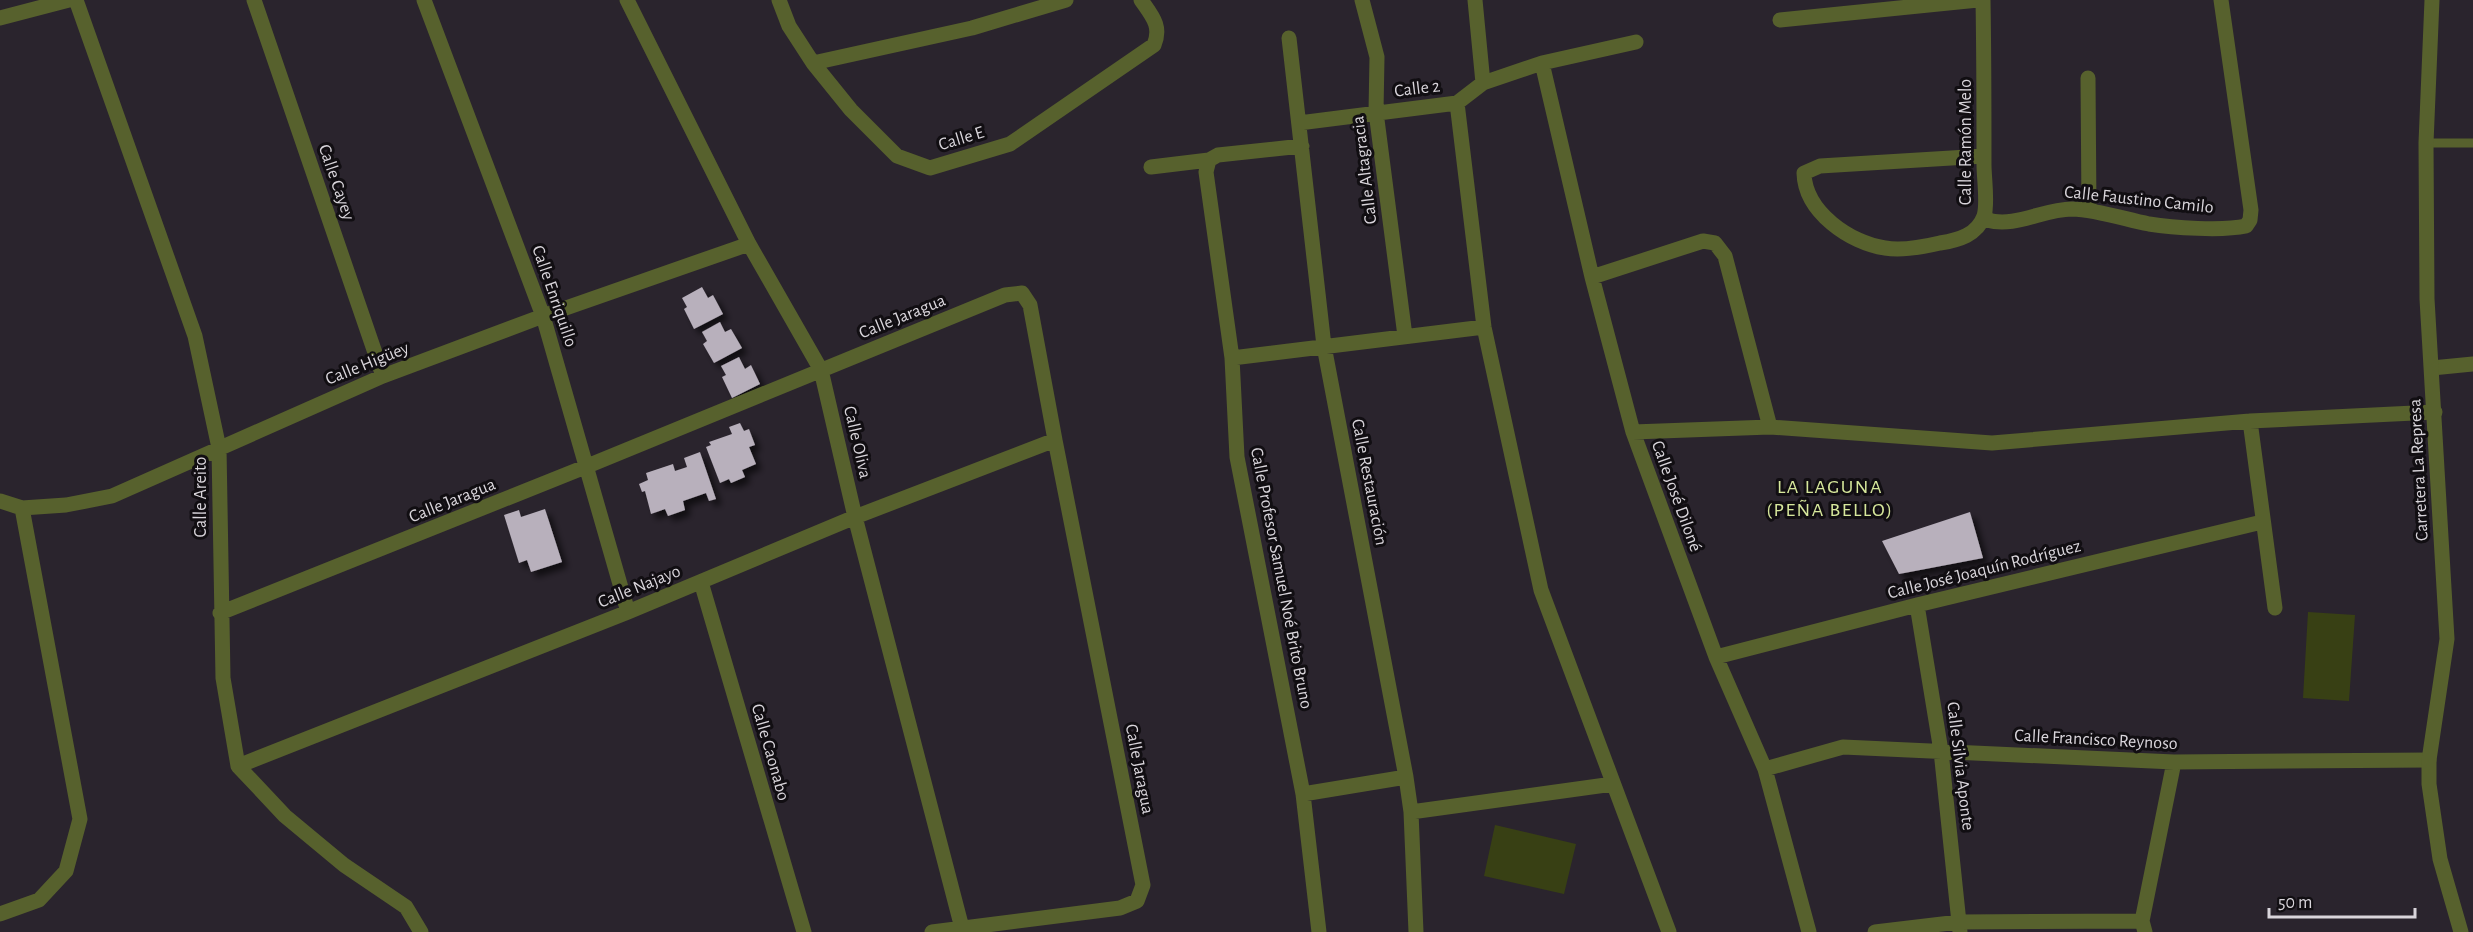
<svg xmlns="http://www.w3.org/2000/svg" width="2473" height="932" font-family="'Alegreya Sans',sans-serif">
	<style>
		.grass { fill: #384014 }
		.building { fill: #b8b0bc; filter: url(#shadow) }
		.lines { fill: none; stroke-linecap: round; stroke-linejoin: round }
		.service { stroke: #57612d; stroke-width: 9 }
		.minor { stroke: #57612d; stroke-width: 15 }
		.tertiary { stroke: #57612d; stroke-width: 15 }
		.labels { text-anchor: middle; stroke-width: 6; stroke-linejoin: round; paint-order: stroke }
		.street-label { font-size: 18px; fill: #d9d5db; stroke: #110e12 }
		.neighbourhood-label { font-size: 20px; letter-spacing: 1.5px; fill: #d7e89c; stroke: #110e12 }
	</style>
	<defs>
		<filter id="shadow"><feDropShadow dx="5.5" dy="5.5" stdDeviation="3" flood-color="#0009"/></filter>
	</defs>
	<rect width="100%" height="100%" fill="#2a242d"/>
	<path class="grass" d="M 2308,612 L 2355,615 L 2349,701 L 2303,698 Z
		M 1495,825 L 1576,844 L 1564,894 L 1484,876 Z"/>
	<path class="building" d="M 702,287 L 708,298 L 713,295 L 723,314 L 694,329 L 684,309 L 687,307 L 682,298 Z
		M 720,322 L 725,332 L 731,329 L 742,348 L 714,363 L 703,344 L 707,341 L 702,332 Z
		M 739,357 L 745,369 L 751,365 L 760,384 L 732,398 L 722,377 L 726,375 L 721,366 Z
		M 740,423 L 744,431 L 749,429 L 755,445 L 749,447 L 756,464 L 742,470 L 745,477 L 731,483 L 729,479 L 720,483 L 706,447 L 711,445 L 709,442 L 732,434 L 729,427 Z
		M 700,452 L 716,499 L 709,501 L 706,493 L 683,501 L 685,510 L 668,516 L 665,509 L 651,514 L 645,491 L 642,492 L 639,484 L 648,480 L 646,473 L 673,464 L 675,471 L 687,467 L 684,458 Z
		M 545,509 L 562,562 L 531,572 L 527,560 L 519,563 L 504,515 L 519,510 L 521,517 Z
		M 1970,512 L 1983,558 L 1899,574 L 1882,541 Z"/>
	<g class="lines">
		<path class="service" d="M 2426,143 L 2473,143"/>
		<path class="minor" d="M 76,0 L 195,336 L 219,448 L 223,678 L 238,766 L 285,816 L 344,865 L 406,907 L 421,932
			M 254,0 L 383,376
			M 424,0 L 543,316 L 628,612
			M 627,0 L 749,244 L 821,370 L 855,517 L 962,928
			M 779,0 L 789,26 L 813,63 L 851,110 L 897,156 L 930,168 L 1010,144 L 1154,45 C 1162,26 1152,16 1141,0
			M 1362,0 L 1377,57 L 1376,112 L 1405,336
			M 1475,0 L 1483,83
			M 1983,0 C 1984,55 1984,110 1984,165 C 1984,178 1988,204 1984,216 C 1977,235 1959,240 1940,243 C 1923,247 1903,251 1885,248 C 1850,243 1805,212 1804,173 L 1820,166 L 1984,156
			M 0,18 L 69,0
			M 1780,20 L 1978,0
			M 1289,38 L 1324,346 L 1406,777 L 1411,812 L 1416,932
			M 813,63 L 972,28 L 1066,0
			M 1542,63 L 1592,277 L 1633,432 L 1716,657 L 1765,769 L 1809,932
			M 2088,78 L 2089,211
			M 1457,103 L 1484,327 L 1541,590 L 1669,932
			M 1299,123 L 1457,103 L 1483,83 L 1542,63 L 1636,42
			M 1209,160 L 1206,172 L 1232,358 L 1237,457 L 1303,794 L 1319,932
			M 1151,167 L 1209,160 L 1218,155 L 1302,146
			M 1985,214 L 1987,220 C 2016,228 2043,209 2072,209 C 2098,210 2124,219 2149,224 C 2173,228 2223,231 2246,226 L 2250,220 L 2251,210 L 2221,0
			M 1592,277 L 1703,241 L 1715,243 L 1725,256 L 1770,427
			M 1232,358 L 1484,327
			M 2432,368 L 2473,364
			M 2250,421 L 2275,608
			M 1633,432 L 1770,427 L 1992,443 L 2250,421 L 2435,412
			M 0,501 L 22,508 L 66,505 L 112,496 L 383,376 L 543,316 L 749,244
			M 701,582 L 804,932
			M 1917,605 L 1941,751 L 1960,932
			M 220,613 L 585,467 L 1005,295 L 1022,293 L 1030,305 L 1055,440 L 1143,885 L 1137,901 L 1120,908 L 932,932
			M 1716,657 L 1917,605 L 2262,522
			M 238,766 L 628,612 L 855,517 L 1055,440
			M 1765,769 L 1843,747 L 2174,762 L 2429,760
			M 1303,794 L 1406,777
			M 1411,812 L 1613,784
			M 0,914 L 39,900 L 66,871 L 80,819 L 22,508
			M 1875,932 L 1959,922 L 2142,921
			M 2145,932 L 2142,921 L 2174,762"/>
		<path class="tertiary" d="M 2432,0 L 2426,143 L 2427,299 L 2447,639 L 2429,760 L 2429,784 L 2440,859 L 2461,932"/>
	</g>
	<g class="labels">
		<g class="street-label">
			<text transform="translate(1417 88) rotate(-7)" y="6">Calle 2</text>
			<text transform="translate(961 138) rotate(-17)" y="6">Calle E</text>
			<text transform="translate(1965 142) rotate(-90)" y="6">Calle Ramón Melo</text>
			<text transform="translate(1364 170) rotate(-97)" y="6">Calle Altagracia</text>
			<text transform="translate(337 182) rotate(71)" y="6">Calle Cayey</text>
			<text transform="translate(2139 199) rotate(6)" y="6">Calle Faustino Camilo</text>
			<text transform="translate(555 296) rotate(71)" y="6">Calle Enriquillo</text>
			<text transform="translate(902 316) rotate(-22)" y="6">Calle Jaragua</text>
			<text transform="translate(367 363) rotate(-22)" y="6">Calle Higüey</text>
			<text transform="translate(858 442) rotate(77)" y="6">Calle Oliva</text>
			<text transform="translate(2418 470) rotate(-93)" y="6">Carretera La Represa</text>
			<text transform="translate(1370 482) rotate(79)" y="6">Calle Restauración</text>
			<text transform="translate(1677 496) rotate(70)" y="6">Calle José Diloné</text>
			<text transform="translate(200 497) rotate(-90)" y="6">Calle Areito</text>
			<text transform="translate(452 500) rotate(-22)" y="6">Calle Jaragua</text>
			<text transform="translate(1984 569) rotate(-14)" y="6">Calle José Joaquín Rodríguez</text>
			<text transform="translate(1282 578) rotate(79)" y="6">Calle Profesor Samuel Noé Brito Bruno</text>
			<text transform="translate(639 586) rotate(-22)" y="6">Calle Najayo</text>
			<text transform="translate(2096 739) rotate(3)" y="6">Calle Francisco Reynoso</text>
			<text transform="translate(771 752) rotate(74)" y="6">Calle Caonabo</text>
			<text transform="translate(1961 766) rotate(83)" y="6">Calle Silvia Aponte</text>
			<text transform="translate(1140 769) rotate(79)" y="6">Calle Jaragua</text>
		</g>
		<g class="neighbourhood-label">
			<text x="1830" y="493">LA LAGUNA<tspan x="1830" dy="23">(PEÑA BELLO)</tspan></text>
		</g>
	</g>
	<path d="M2269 908v9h146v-9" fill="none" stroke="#d9d5db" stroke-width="3"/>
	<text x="2278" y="908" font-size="18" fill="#d9d5db" stroke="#110e12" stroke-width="4.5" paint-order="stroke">50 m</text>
</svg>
